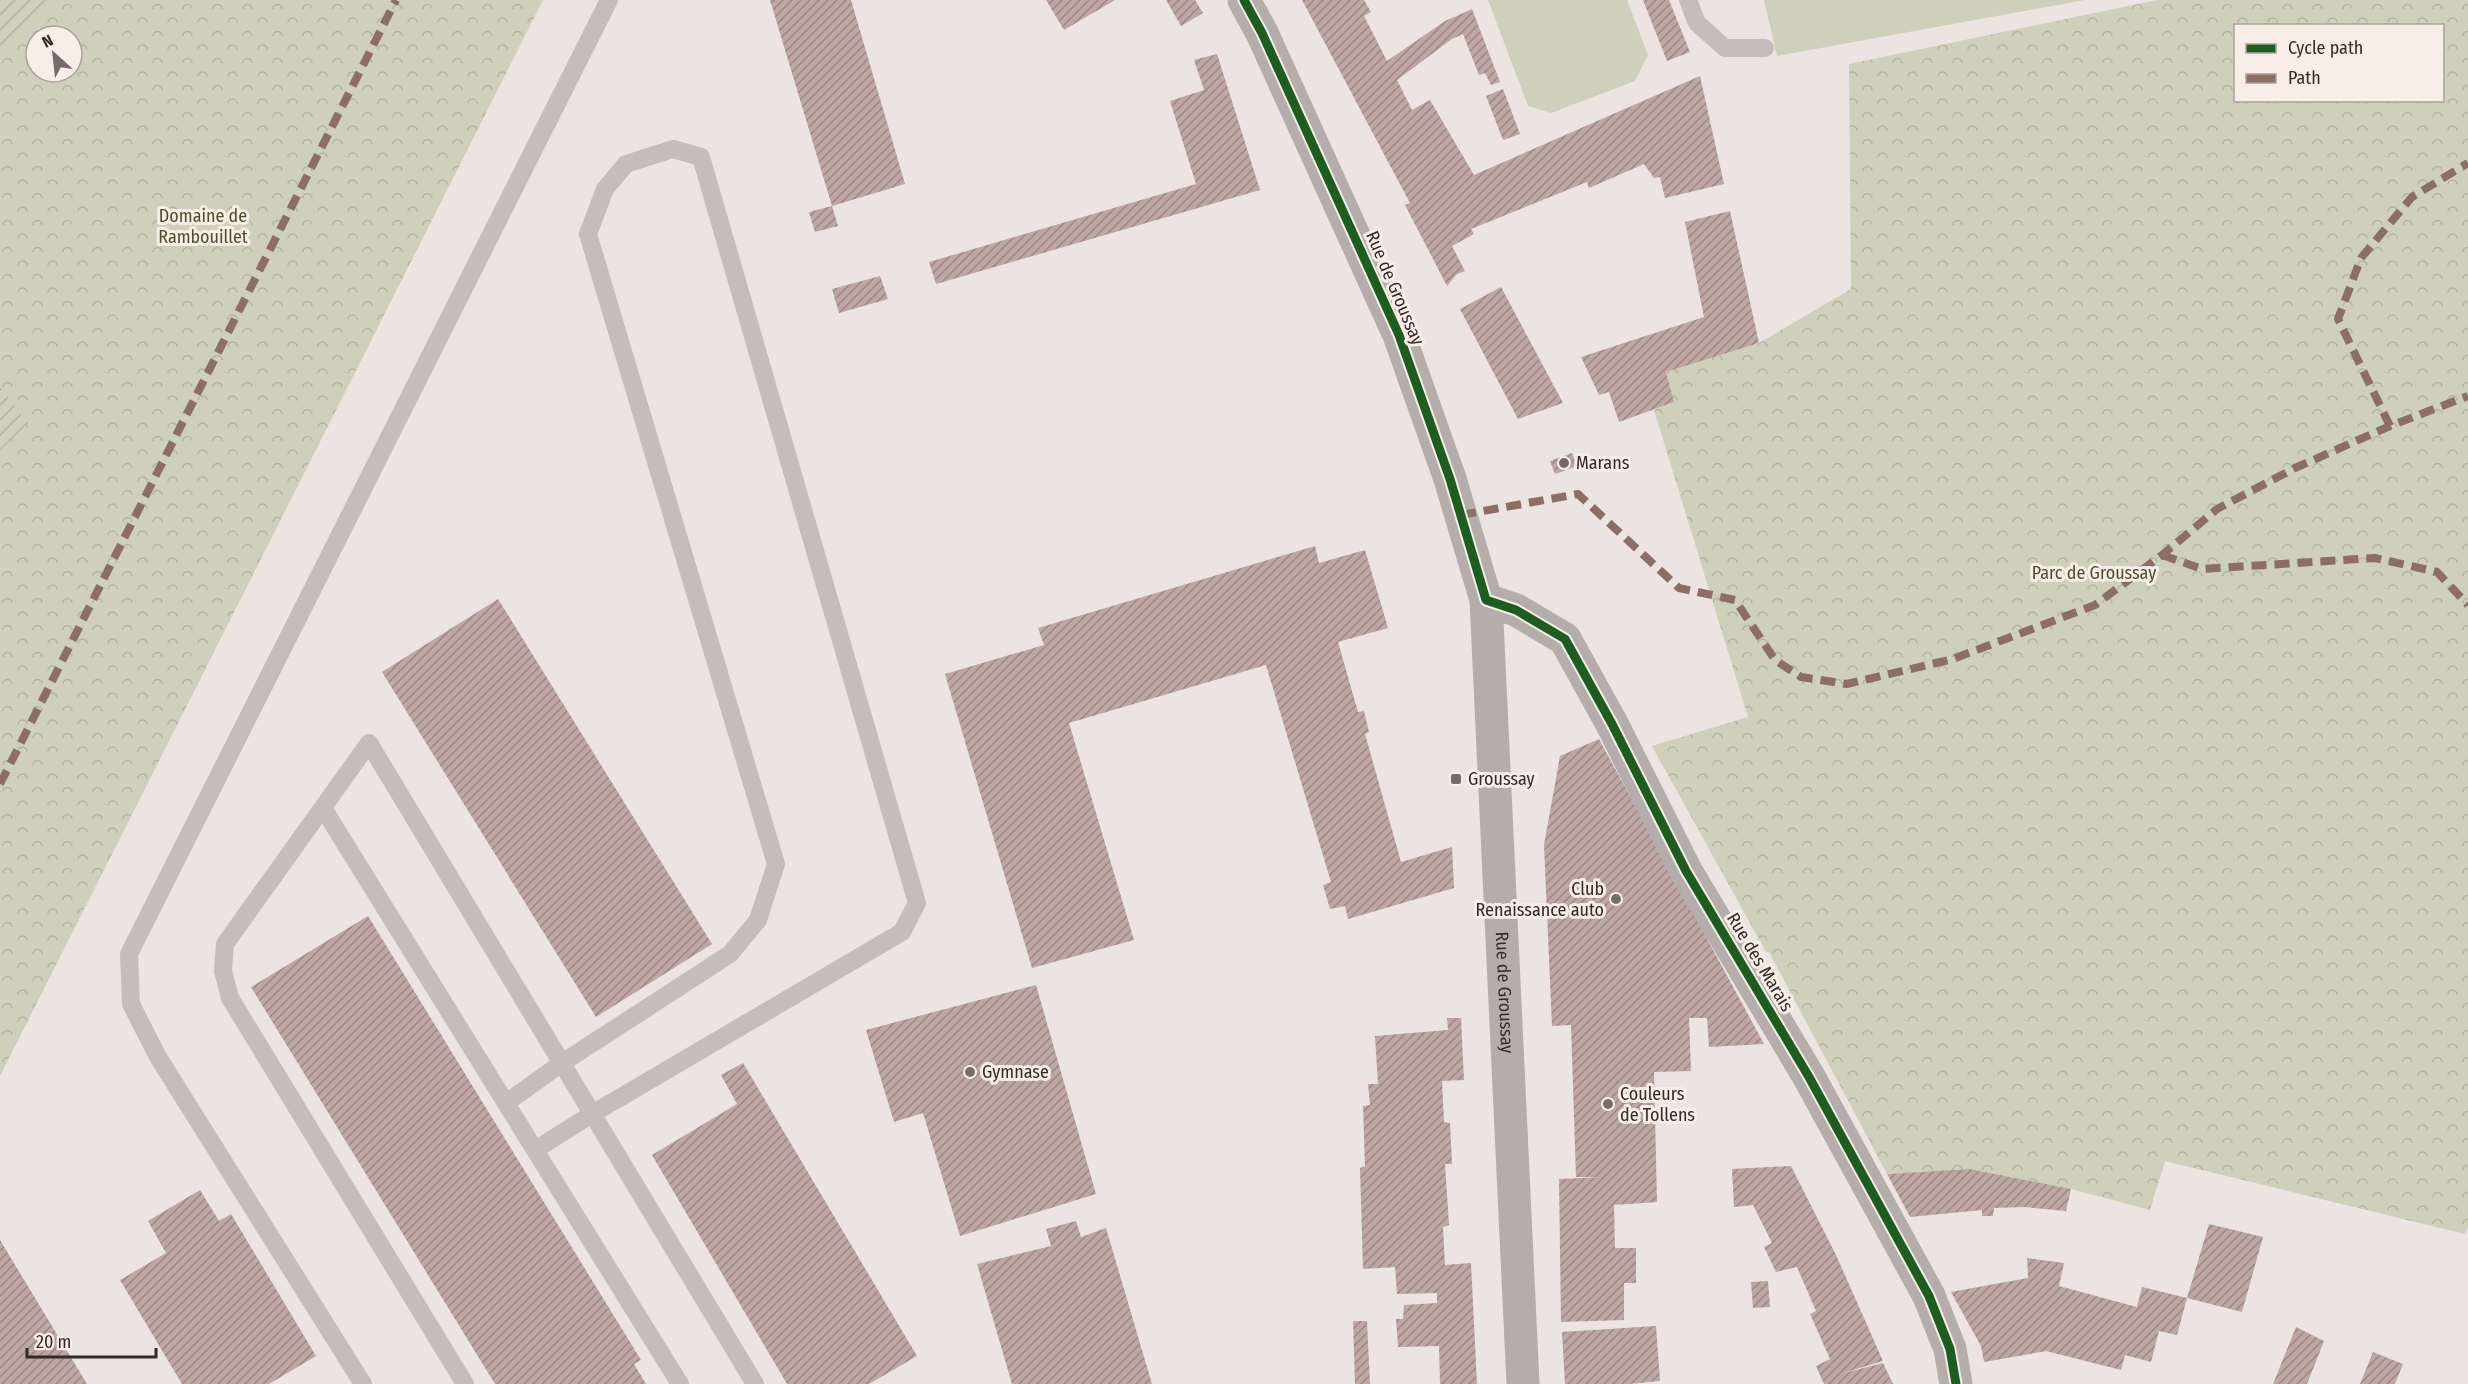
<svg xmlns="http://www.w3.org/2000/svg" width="2468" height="1384" font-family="'Fira Sans Condensed',sans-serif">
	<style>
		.forest { fill: url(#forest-crowns); fill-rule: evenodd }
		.garden { fill: url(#garden-furrows) }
		.pitch { fill: #ced0ba }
		.building { fill: url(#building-hatch) }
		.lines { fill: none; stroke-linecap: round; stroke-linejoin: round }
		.lane { stroke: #c4bdb9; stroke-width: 18 }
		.secondary { stroke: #b5adaa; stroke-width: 33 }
		.quiet { stroke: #8d6e63; stroke-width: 8; stroke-dasharray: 15 8; stroke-linecap: butt }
		.cycleway-casing { stroke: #f8eee7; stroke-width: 13 }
		.cycleway { stroke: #1b5e20; stroke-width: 9 }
		.poi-dot { fill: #756b68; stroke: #f8eee7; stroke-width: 2 }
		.labels { text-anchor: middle; stroke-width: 6; stroke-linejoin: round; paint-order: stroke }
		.park-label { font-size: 18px; fill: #49522c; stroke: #f8eee7 }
		.street-label { font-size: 18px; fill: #352a27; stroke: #f8eee7 }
		.poi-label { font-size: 18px; fill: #352a27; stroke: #f8eee7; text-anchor: start }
	</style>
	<defs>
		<pattern id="forest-crowns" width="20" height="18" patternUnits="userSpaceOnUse" patternTransform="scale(1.5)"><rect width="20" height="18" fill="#ced0ba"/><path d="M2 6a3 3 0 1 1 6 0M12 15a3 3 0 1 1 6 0" fill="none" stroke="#b2b3a0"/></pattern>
		<pattern id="garden-furrows" width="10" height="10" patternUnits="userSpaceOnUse" patternTransform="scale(1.5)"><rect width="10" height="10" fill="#ced0ba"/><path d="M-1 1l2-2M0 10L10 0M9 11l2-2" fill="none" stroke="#b2b3a0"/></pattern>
		<pattern id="building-hatch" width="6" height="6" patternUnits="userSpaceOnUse" patternTransform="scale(1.5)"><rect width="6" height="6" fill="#bea6a2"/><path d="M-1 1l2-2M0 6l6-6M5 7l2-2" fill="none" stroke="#9b8784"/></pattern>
	</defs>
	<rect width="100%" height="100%" fill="#ebe4e0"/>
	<path class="forest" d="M 0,0 L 543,0 L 0,1076 ZM 36,36 L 72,36 L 72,72 L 36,72 Z
		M 2157,0 L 2468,0 L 2468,1227 L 2465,1234 L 2165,1161 L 2150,1210 L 2071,1189 L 1970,1169 L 1887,1174 L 1769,952 L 1766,952 L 1652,746 L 1748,717 L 1654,410 L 1674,402 L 1666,372 L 1759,343 L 1851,289 L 1849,64 ZM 2236,26 L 2442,26 L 2442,100 L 2236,100 Z"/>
	<path class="garden" d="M 0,0 L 52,0 L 0,48 Z
		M 0,387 L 28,423 L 0,450 Z"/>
	<path class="pitch" d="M 1488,0 L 1627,0 L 1648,55 L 1635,81 L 1551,113 L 1528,106 Z
		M 1764,0 L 2085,0 L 1777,56 Z"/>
	<path class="building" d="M 770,0 L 851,0 L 905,184 L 832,206 Z
		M 1046,0 L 1115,0 L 1064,30 Z
		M 1166,0 L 1195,0 L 1203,13 L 1181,26 Z
		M 1302,0 L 1364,0 L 1371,12 L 1364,16 L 1387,61 L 1445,21 L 1472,9 L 1500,82 L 1491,85 L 1485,73 L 1479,75 L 1463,34 L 1452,39 L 1397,80 L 1412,110 L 1430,100 L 1474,175 L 1700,76 L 1724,184 L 1665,198 L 1660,177 L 1654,178 L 1644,164 L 1589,188 L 1587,182 L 1471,229 L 1474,234 L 1452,246 L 1465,271 L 1457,274 L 1447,286 L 1405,205 L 1410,203 Z
		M 1643,0 L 1669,0 L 1690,52 L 1667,61 Z
		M 1217,54 L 1260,190 L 936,284 L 929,262 L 1196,184 L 1170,101 L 1204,90 L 1194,60 Z
		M 1503,89 L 1520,134 L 1503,140 L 1486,96 Z
		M 832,206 L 838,226 L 815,232 L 809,212 Z
		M 1730,211 L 1759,343 L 1666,372 L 1674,402 L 1619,422 L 1609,392 L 1599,395 L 1581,357 L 1704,317 L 1685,222 Z
		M 880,276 L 888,299 L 839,313 L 832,289 Z
		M 1501,287 L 1563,403 L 1518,419 L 1460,309 Z
		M 1572,453 L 1577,466 L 1555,474 L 1550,461 Z
		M 1315,546 L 1319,563 L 1365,550 L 1388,628 L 1338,642 L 1358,712 L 1364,711 L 1369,732 L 1365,734 L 1401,862 L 1452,847 L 1454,888 L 1348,919 L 1345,906 L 1330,909 L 1323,885 L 1331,882 L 1266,665 L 1069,723 L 1134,940 L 1032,968 L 945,674 L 1044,645 L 1038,628 Z
		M 498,599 L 712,944 L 596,1017 L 382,672 Z
		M 1599,739 L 1764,1044 L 1709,1047 L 1707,1018 L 1689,1018 L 1691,1071 L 1654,1072 L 1657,1202 L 1614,1205 L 1615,1248 L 1636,1248 L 1636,1283 L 1624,1283 L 1624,1320 L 1561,1322 L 1559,1179 L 1602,1177 L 1576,1177 L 1571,1025 L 1552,1026 L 1544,845 L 1560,756 Z
		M 368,916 L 641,1360 L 634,1364 L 646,1384 L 495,1384 L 251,987 Z
		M 1036,985 L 1096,1194 L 960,1236 L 923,1113 L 894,1122 L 866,1030 Z
		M 1447,1018 L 1461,1018 L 1464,1080 L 1442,1081 L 1444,1122 L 1450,1123 L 1452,1164 L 1445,1164 L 1449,1225 L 1443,1227 L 1445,1265 L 1471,1263 L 1477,1384 L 1440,1384 L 1439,1346 L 1398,1347 L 1396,1319 L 1403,1319 L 1404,1305 L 1437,1303 L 1437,1293 L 1397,1294 L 1395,1267 L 1363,1269 L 1360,1168 L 1365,1166 L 1363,1106 L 1370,1105 L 1368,1084 L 1378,1084 L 1375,1036 L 1448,1030 Z
		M 743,1063 L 917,1356 L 869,1384 L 787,1384 L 652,1155 L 737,1104 L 721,1075 Z
		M 1791,1166 L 1836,1255 L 1883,1361 L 1840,1374 L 1883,1363 L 1893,1384 L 1824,1384 L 1816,1366 L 1830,1359 L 1810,1314 L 1816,1311 L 1797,1267 L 1776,1272 L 1764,1247 L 1772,1243 L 1753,1205 L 1734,1207 L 1732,1169 Z
		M 1970,1169 L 2071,1189 L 2066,1211 L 2025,1207 L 1994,1208 L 1993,1216 L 1982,1216 L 1982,1210 L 1910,1217 L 1887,1174 Z
		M 200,1190 L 219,1221 L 231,1214 L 316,1356 L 269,1384 L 182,1384 L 120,1280 L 166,1253 L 148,1221 Z
		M 1076,1221 L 1081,1237 L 1106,1228 L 1152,1384 L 1012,1384 L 977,1264 L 1051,1246 L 1046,1229 Z
		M 2209,1224 L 2263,1237 L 2242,1312 L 2187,1298 L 2177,1335 L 2159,1331 L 2151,1362 L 2125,1355 L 2121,1370 L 2046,1351 L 1984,1362 L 1981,1346 L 1951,1292 L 2028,1278 L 2027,1258 L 2064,1263 L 2059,1286 L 2137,1307 L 2142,1287 L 2187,1298 Z
		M 0,1240 L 87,1384 L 0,1384 Z
		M 1768,1281 L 1770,1307 L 1753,1308 L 1751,1282 Z
		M 1353,1321 L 1367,1321 L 1370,1384 L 1355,1384 Z
		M 1656,1326 L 1660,1381 L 1630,1384 L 1565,1384 L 1562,1332 Z
		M 2296,1327 L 2324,1341 L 2307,1384 L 2273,1384 Z
		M 2373,1352 L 2403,1364 L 2395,1384 L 2360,1384 Z"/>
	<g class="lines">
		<path class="lane" d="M 1688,0 L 1697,23 L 1725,48 L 1765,48
			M 323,808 L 680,1384
			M 506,1103 L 562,1063 L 730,954 L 758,920 L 776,864 L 588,234 L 605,189 L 626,164 L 673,149 L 701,157 L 917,903 L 902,932 L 592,1114 L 535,1150
			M 363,1384 L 158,1057 L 131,1004 L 129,954 L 609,0
			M 465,1384 L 230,998 L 223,971 L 225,944 L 369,743 L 755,1384"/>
		<g class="secondary">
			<path id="s1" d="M 1244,0 L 1262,33 L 1399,335 L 1450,479 L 1486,600 L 1523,1384"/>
			<path d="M 1486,600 L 1516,610 L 1565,639 L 1612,724 L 1686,871 L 1809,1077 L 1929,1296 L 1950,1349 L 1956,1384"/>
		</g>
		<path class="quiet" d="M 2390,426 L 2338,319 L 2361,258 L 2412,197 L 2468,163
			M 1461,515 L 1578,494 L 1679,588 L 1735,600 L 1775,660 L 1801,677 L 1847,684 L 1953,659 L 2095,605 L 2162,555 L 2217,509 L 2295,468 L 2390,426 L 2468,396
			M 2162,555 L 2202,569 L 2375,558 L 2437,572 L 2468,605
			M 0,784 L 396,0"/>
		<defs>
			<path id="cycleway" d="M 1244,0 L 1262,33 L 1399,335 L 1450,479 L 1486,600 L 1516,610 L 1565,639 L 1612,724 L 1686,871 L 1809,1077 L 1929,1296 L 1950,1349 L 1956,1384"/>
		</defs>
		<use href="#cycleway" class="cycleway-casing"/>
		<use href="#cycleway" class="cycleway"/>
	</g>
	<g class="poi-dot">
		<circle cx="1564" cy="463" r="6"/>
		<rect x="1450" y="773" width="12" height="12" rx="3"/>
		<circle cx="1616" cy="899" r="6"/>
		<circle cx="970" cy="1072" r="6"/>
		<circle cx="1608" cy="1104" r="6"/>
	</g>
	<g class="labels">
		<g class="park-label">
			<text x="203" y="222">Domaine de<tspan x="203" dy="21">Rambouillet</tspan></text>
			<text x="2094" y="579">Parc de Groussay</text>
		</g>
		<g class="street-label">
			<text transform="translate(1395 288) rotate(67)" y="6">Rue de Groussay</text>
			<text transform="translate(1760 962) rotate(59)" y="6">Rue des Marais</text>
			<text dy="6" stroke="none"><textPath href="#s1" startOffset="1041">Rue de Groussay</textPath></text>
		</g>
		<g class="poi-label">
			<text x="1576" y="469">Marans</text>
			<text x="1468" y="785">Groussay</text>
			<text x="1604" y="895" text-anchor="end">Club<tspan x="1604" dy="21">Renaissance auto</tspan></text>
			<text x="982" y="1078">Gymnase</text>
			<text x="1620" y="1100">Couleurs<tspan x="1620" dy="21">de Tollens</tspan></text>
		</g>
	</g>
	<rect x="2234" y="24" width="210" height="78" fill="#f8eee7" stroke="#aaa09a" stroke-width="1.5"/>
	<rect x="2246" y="44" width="30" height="9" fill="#1b5e20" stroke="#aaa09a" stroke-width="1.5"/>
	<text x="2288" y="54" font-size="18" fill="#352a27">Cycle path</text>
	<rect x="2246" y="74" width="30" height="9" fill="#8d6e63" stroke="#aaa09a" stroke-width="1.5"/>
	<text x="2288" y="84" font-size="18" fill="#352a27">Path</text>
	<g transform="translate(54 54) rotate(333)"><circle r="28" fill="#f8eee7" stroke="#aaa09a" stroke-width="1.5"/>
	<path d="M0-4.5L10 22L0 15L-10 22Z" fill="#756b68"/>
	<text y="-9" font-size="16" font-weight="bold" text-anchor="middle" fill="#352a27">N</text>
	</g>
	<path d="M27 1348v9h129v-9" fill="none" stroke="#352a27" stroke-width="3"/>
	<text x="36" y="1348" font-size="18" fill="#352a27" stroke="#f8eee7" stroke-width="4.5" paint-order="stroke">20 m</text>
</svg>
